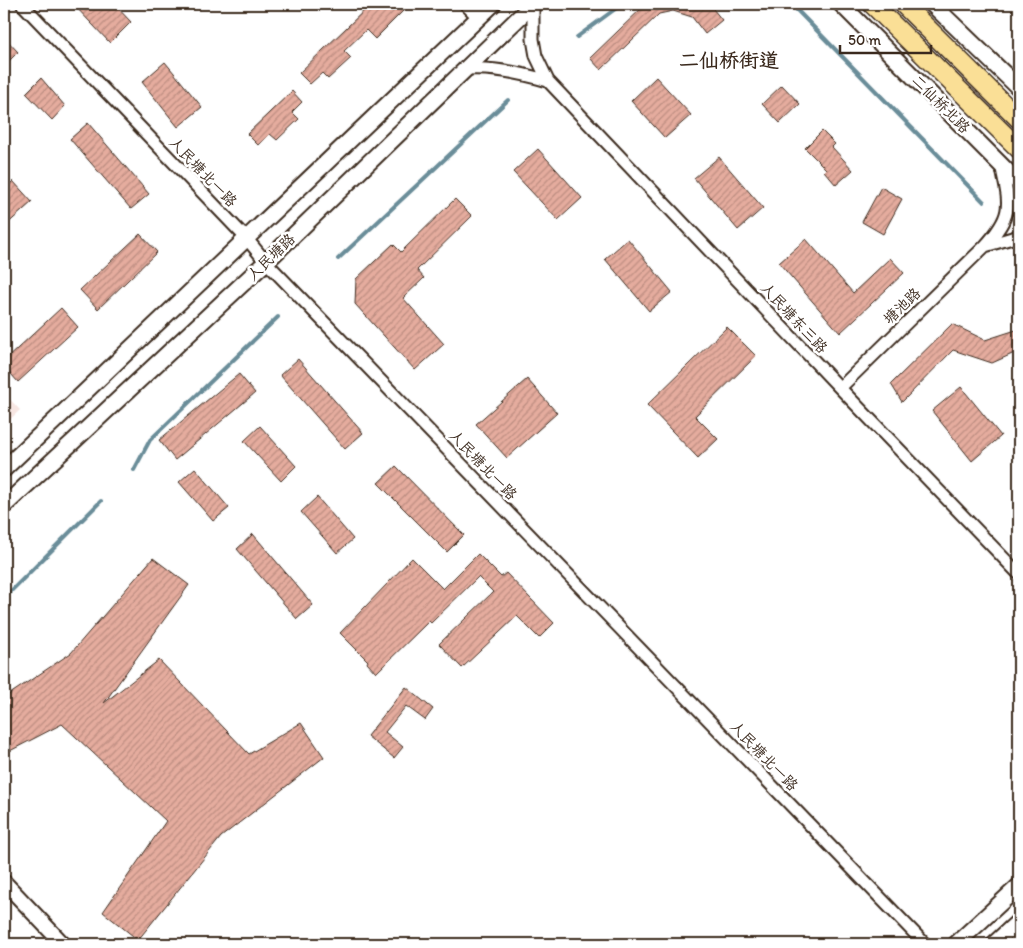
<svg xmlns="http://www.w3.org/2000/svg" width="1023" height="948" font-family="Itim,'LXGW WenKai TC',sans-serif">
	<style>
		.built { fill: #f7e6e2 }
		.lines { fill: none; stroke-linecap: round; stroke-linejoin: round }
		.stream { stroke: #6a8d99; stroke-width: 4 }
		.building { fill: url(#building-hatch); stroke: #3b2a1e }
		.minor-casing { stroke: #3b2a1e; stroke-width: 15 }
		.tertiary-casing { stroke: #3b2a1e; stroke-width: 18 }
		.secondary-casing { stroke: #3b2a1e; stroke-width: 19 }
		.primary-casing { stroke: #3b2a1e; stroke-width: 21 }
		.minor { stroke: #fff; stroke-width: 11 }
		.tertiary { stroke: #fff; stroke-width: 14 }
		.secondary { stroke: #fff; stroke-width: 15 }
		.primary { stroke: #fadf96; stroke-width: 18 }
		.labels { text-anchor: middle; stroke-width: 5; stroke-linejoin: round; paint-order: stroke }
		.street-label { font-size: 15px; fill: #3b2a1e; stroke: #fff }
		.district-label { font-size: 20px; font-weight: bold; fill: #3b2a1e; stroke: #fff }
	</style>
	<defs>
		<pattern id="building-hatch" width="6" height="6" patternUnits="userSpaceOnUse" patternTransform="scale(1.25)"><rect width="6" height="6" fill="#e5ac9e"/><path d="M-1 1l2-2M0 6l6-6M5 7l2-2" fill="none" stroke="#bb8c80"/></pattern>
	</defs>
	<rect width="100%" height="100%" fill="#fff"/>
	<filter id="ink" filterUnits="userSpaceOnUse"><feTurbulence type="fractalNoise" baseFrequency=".02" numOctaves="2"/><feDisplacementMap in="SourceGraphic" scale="10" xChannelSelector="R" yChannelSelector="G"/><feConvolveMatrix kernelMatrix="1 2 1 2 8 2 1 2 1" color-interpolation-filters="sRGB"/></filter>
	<g filter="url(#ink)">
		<path class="built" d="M 4,393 L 20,410 L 4,425 Z"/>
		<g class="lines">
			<path class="stream" d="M 791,4 L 984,202
				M 577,37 L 622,4
				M 338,259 L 508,100
				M 134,470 L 150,440 L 278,317
				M 4,598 L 101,501"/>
		</g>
		<path class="building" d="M 73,4 L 114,4 L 131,22 L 110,43 Z
			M 371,4 L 410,4 L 375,39 L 366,30 L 344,51 L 351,58 L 328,79 L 322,73 L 310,84 L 299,73 Z
			M 646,4 L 709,4 L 722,20 L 705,34 L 692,17 L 673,11 L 659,14 L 601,70 L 590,58 Z
			M 4,37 L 18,52 L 4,66 Z
			M 165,62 L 202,107 L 178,127 L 142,82 Z
			M 656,77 L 691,115 L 665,138 L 631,101 Z
			M 41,78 L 65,106 L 52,120 L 26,93 Z
			M 782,85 L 800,104 L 780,123 L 762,104 Z
			M 292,91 L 302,102 L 292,112 L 299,119 L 277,140 L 270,134 L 258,145 L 247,134 Z
			M 88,123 L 149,194 L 131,209 L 70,139 Z
			M 822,131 L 835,144 L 832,147 L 853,170 L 836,185 L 824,171 L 826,169 L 805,148 Z
			M 538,149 L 582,198 L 558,220 L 513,172 Z
			M 719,157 L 763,208 L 738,230 L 694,178 Z
			M 13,181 L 32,202 L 4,227 L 4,190 Z
			M 881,187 L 902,199 L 883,234 L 862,222 Z
			M 455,199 L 472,216 L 417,270 L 424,278 L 403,298 L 444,344 L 415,370 L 355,304 L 356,279 L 393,244 L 401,252 Z
			M 140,234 L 157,252 L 98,309 L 80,290 Z
			M 628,239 L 672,292 L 649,311 L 605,259 Z
			M 806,239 L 853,293 L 890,258 L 904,273 L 840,333 L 779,263 Z
			M 61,308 L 78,327 L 18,382 L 4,366 L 4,361 Z
			M 952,324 L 985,340 L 1019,329 L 1019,351 L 992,363 L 953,350 L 902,402 L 891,384 Z
			M 727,327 L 756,356 L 695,416 L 718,439 L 698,458 L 647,405 Z
			M 298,359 L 363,433 L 345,449 L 280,375 Z
			M 239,374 L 255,393 L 175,460 L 159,440 Z
			M 527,379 L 557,413 L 507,458 L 476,424 Z
			M 961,387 L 1001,436 L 972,461 L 932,411 Z
			M 260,426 L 296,466 L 281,481 L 244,441 Z
			M 396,466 L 464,535 L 447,552 L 378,483 Z
			M 195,468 L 229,508 L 213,521 L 179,482 Z
			M 317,497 L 353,539 L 337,553 L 301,512 Z
			M 253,534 L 313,605 L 297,619 L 237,549 Z
			M 478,554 L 501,577 L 506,573 L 554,623 L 539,638 L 517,616 L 462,668 L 439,644 L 493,592 L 478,577 L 431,623 L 429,621 L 376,673 L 367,663 L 368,661 L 340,633 L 412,558 L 443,589 Z
			M 153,558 L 189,585 L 104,703 L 159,660 L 249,754 L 301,723 L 324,757 L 221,837 L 138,940 L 103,912 L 166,821 L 62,724 L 4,754 L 4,698 L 71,653 Z
			M 406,687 L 433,709 L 425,720 L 406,706 L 385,732 L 403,747 L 394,758 L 367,736 Z"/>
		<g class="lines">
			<defs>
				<path id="minor" d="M 22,4 L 247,239 L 266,262 L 925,944
					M 465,4 L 479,18
					M 466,69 C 494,67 521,73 548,81 L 536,56 L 533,39 L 533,4
					M 548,81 L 840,388 L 1019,574
					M 1001,164 C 1009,204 1015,213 985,246 L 1019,236
					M 840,388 L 985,246"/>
				<path id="tertiary" d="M 4,882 L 63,944"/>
				<path id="secondary" d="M 841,4 L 1019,183
					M 932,4 L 1019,88
					M 4,469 L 493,4
					M 4,506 L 266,262 L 533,4
					M 956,944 L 1019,886
					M 994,944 L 1019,921"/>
				<path id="primary" d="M 872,4 L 1019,149
					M 903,4 L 1019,119"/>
			</defs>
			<use href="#minor" class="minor-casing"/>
			<use href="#tertiary" class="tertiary-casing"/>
			<use href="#secondary" class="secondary-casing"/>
			<use href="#primary" class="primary-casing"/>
			<use href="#minor" class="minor"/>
			<use href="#tertiary" class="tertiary"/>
			<use href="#secondary" class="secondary"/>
			<use href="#primary" class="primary"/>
		</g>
	</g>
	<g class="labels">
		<g class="street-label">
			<text transform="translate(941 104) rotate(45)" y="5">二仙桥北路</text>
			<text transform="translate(203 172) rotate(46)" y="5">人民塘北一路</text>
			<text transform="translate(271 257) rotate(-44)" y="5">人民塘路</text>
			<text transform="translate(902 306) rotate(-44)" y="5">塘池路</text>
			<text transform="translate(794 318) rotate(47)" y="5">人民塘东三路</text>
			<text transform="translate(483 465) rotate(46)" y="5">人民塘北一路</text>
			<text transform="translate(764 756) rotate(46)" y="5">人民塘北一路</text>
		</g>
		<g class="district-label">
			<text x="729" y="67">二仙桥街道</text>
		</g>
	</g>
	<rect width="1023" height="948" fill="none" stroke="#fff" stroke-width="20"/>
	<rect x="10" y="10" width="1003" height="928" fill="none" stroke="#3b2a1e" stroke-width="2" filter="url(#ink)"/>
	<path d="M840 45v8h91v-8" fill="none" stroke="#3b2a1e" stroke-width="2.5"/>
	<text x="848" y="45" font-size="15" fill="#3b2a1e" stroke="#ffffff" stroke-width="4" paint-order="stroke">50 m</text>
</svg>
